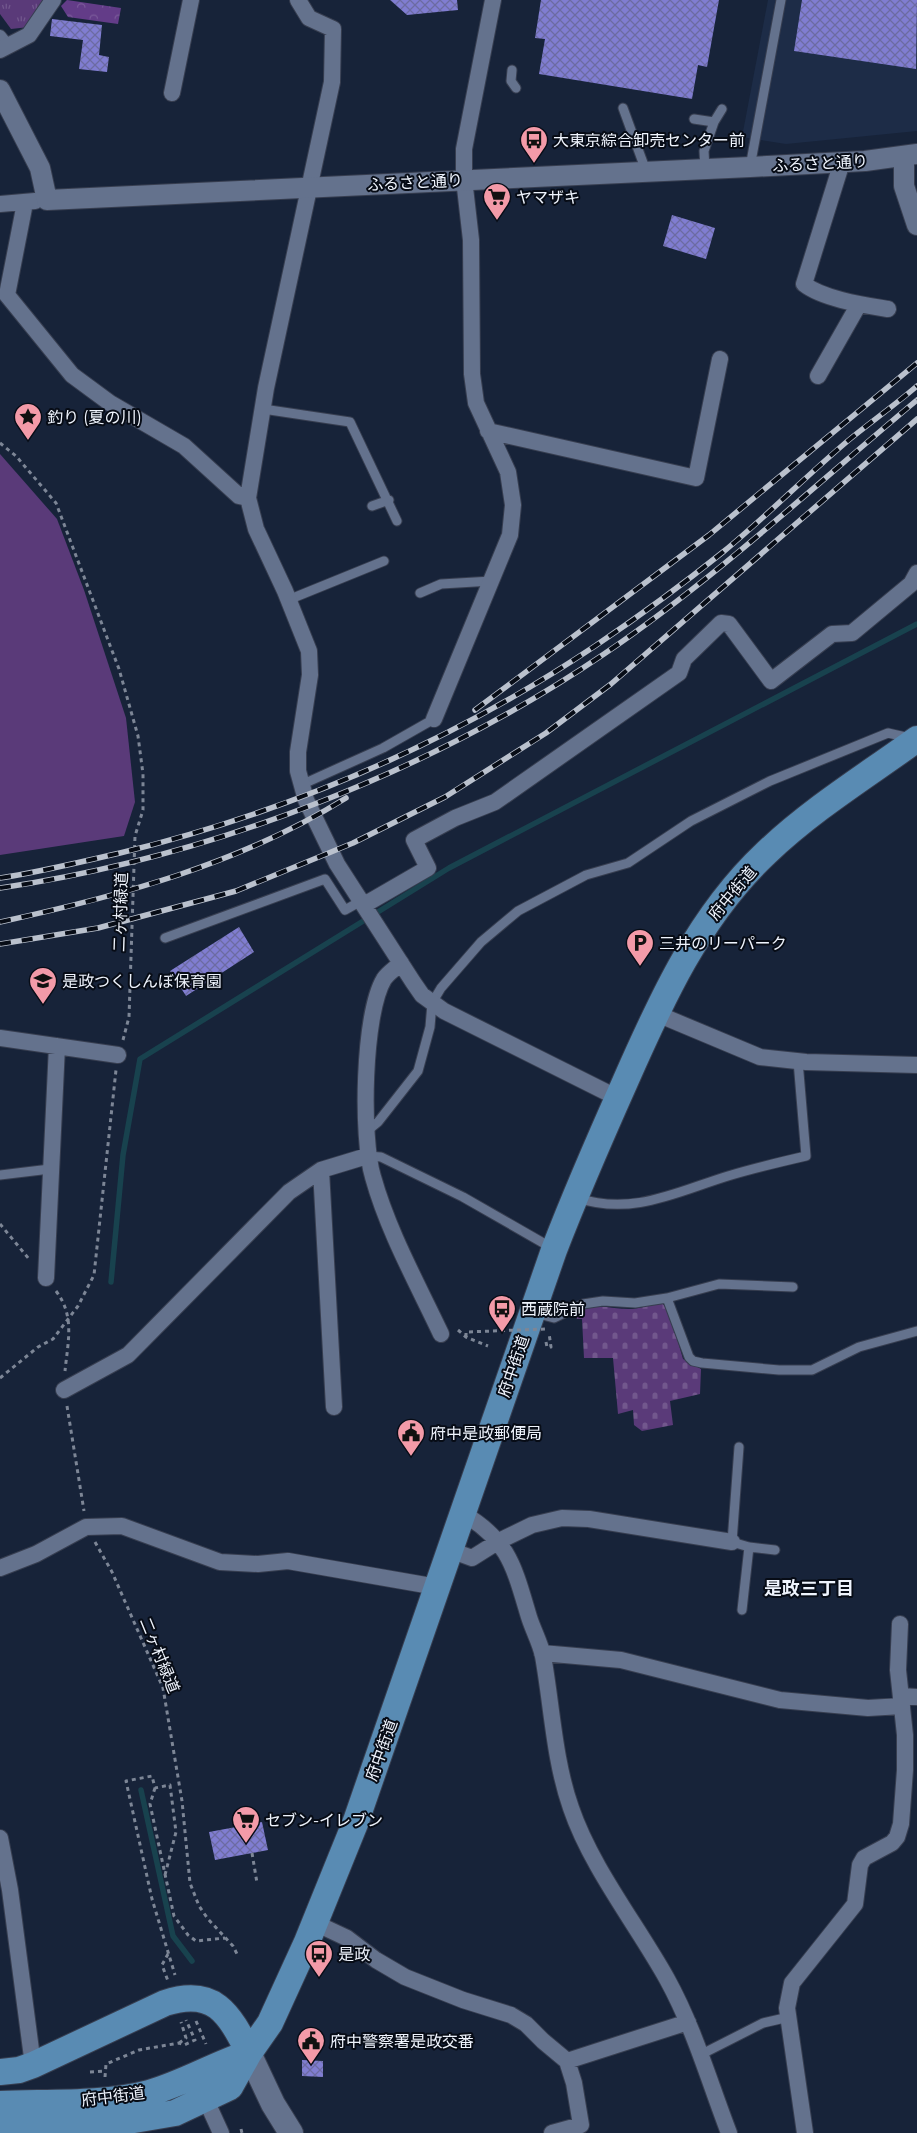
<svg xmlns="http://www.w3.org/2000/svg" width="917" height="2133" font-family="Montserrat,'Noto Sans JP',sans-serif">
	<style>
		.built { fill: #1d2c47 }
		.forest { fill: url(#forest-crowns) }
		.cemetery { fill: url(#cemetery-stones) }
		.park { fill: url(#park-tufts) }
		.garden { fill: #5a3a79 }
		.lines { fill: none; stroke-linecap: round; stroke-linejoin: round }
		.stream { stroke: #18424e; stroke-width: 5.5 }
		.building { fill: url(#building-cross-hatch) }
		.service-casing { stroke: #373e50; stroke-width: 11 }
		.pedestrian-casing { stroke: #373e50; stroke-width: 14 }
		.minor-casing { stroke: #373e50; stroke-width: 18 }
		.tertiary-casing { stroke: #373e50; stroke-width: 22 }
		.secondary-casing { stroke: #373e50; stroke-width: 26 }
		.primary-casing { stroke: #373e50; stroke-width: 28 }
		.path { stroke: #7d8696; stroke-width: 3; stroke-dasharray: 4 4; stroke-linecap: butt }
		.service { stroke: #64728d; stroke-width: 9 }
		.pedestrian { stroke: #64728d; stroke-width: 12 }
		.minor { stroke: #64728d; stroke-width: 16 }
		.tertiary { stroke: #64728d; stroke-width: 20 }
		.secondary { stroke: #64728d; stroke-width: 24 }
		.primary { stroke: #598bb3; stroke-width: 26 }
		.rail-casing { stroke: #bac1cd; stroke-width: 5.5 }
		.rail { stroke: #070c16; stroke-width: 4; stroke-dasharray: 11; stroke-linecap: butt }
		.path-bridge { stroke: #7d8696; stroke-width: 3; stroke-dasharray: 4 4; stroke-linecap: butt }
		.labels { text-anchor: middle; stroke-width: 4; stroke-linejoin: round; paint-order: stroke }
		.poi-label { font-size: 16px; fill: #eff4fd; stroke: #070c16; text-anchor: start }
		.street-label { font-size: 16px; fill: #eff4fd; stroke: #070c16 }
		.neighbourhood-label { font-size: 18px; font-weight: bold; fill: #eff4fd; stroke: #070c16 }
	</style>
	<defs>
		<pattern id="forest-crowns" width="20" height="18" patternUnits="userSpaceOnUse" patternTransform="scale(1.25)"><rect width="20" height="18" fill="#633c88"/><path d="M2 6a3 3 0 1 1 6 0M12 15a3 3 0 1 1 6 0" fill="none" stroke="#7a599a"/></pattern>
		<pattern id="cemetery-stones" width="16" height="16" patternUnits="userSpaceOnUse" patternTransform="scale(1.25)"><rect width="16" height="16" fill="#5a3a79"/><path d="M2 7V4a2 2 0 0 1 4 0v3zM10 15v-3a2 2 0 0 1 4 0v3z" fill="#72578d"/></pattern>
		<pattern id="park-tufts" width="24" height="20" patternUnits="userSpaceOnUse" patternTransform="scale(1.25)"><rect width="24" height="20" fill="#5a3a79"/><path d="M3 7l-1-3M5 7V3M7 7l1-3M15 17l-1-3M17 17v-4M19 17l1-3" fill="none" stroke="#72578d"/></pattern>
		<pattern id="building-cross-hatch" width="8" height="8" patternUnits="userSpaceOnUse" patternTransform="scale(1.25)"><rect width="8" height="8" fill="#807dd1"/><path d="M0 0l8 8M0 8l8-8" fill="none" stroke="#6c6ba2"/></pattern>
	</defs>
	<rect width="100%" height="100%" fill="#172339"/>
	<path class="built" d="M 768,0 L 917,0 L 917,131 L 786,144 L 742,137 Z"/>
	<path class="forest" d="M 67,0 L 121,8 L 118,24 L 68,17 L 61,6 Z"/>
	<path class="cemetery" d="M 653,1304 L 663,1304 L 670,1314 L 683,1359 L 701,1369 L 700,1394 L 670,1401 L 673,1425 L 642,1431 L 634,1425 L 633,1410 L 618,1414 L 613,1358 L 584,1358 L 582,1319 L 577,1319 L 575,1313 C 593,1301 614,1310 633,1309 C 640,1308 647,1306 653,1304 Z"/>
	<path class="park" d="M 0,0 L 45,0 L 29,27 L 11,29 L 0,14 Z"/>
	<path class="garden" d="M 0,454 L 57,519 L 84,590 L 126,718 L 135,802 L 124,836 L 0,855 Z"/>
	<g class="lines">
		<path class="stream" d="M 111,1282 L 123,1155 L 140,1059 L 449,868 L 917,624
			M 141,1790 L 173,1936 L 192,1961"/>
	</g>
	<path class="building" d="M 390,0 L 457,0 L 458,10 L 407,15 Z
		M 541,0 L 719,0 L 707,67 L 698,65 L 692,99 L 539,74 L 545,39 L 535,38 Z
		M 802,0 L 917,0 L 916,69 L 794,51 Z
		M 52,19 L 102,25 L 99,55 L 109,57 L 107,72 L 79,69 L 83,40 L 50,36 Z
		M 672,215 L 715,228 L 706,259 L 663,246 Z
		M 239,927 L 254,952 L 186,996 L 170,971 Z
		M 262,1822 L 268,1850 L 215,1860 L 209,1832 Z
		M 302,2060 L 323,2061 L 323,2077 L 302,2076 Z"/>
	<g class="lines">
		<defs>
			<path id="service" d="M 512,70 L 511,81 L 516,88
				M 623,108 L 646,171
				M 694,119 L 714,122 L 722,109
				M 750,167 L 781,0
				M 705,169 L 704,151 L 714,122
				M 263,409 L 350,422 L 397,521
				M 372,506 L 389,500
				M 420,593 L 441,584 L 492,581
				M 288,600 L 384,561
				M 301,785 L 383,748 L 434,719
				M 165,938 L 325,879 L 345,910 L 361,901
				M 367,1131 L 378,1122 L 418,1071 L 430,1027 L 432,1003 L 441,988 L 481,942 L 518,911 L 586,875 L 628,863 L 691,821 L 770,781 L 888,733 L 910,738
				M 367,1156 L 381,1157 L 463,1197 L 552,1248
				M 0,1175 L 50,1169
				M 577,1198 C 633,1216 676,1192 728,1176 C 754,1168 780,1162 806,1156 L 798,1061
				M 667,1298 L 689,1357 L 693,1361 L 702,1363 L 779,1370 L 812,1370 L 859,1347 L 917,1331
				M 535,1313 L 554,1318 L 583,1304 L 603,1301 L 635,1303 L 667,1298 L 719,1284 L 793,1287
				M 739,1447 L 732,1542 L 749,1547 L 775,1550
				M 742,1610 L 749,1547
				M 702,2054 L 763,2023 L 789,2017"/>
			<path id="pedestrian" d="M 0,36 L 8,46"/>
			<path id="minor" d="M 298,0 L 309,18 L 333,29 L 332,82 L 266,388 L 248,498 L 256,529 L 285,591 L 309,651 L 310,675 L 298,752 L 298,771 L 306,800 L 337,864 L 413,982 L 422,995 L 444,1011 L 618,1098
				M 0,50 L 29,35 L 53,0
				M 172,93 L 191,0
				M 842,162 L 804,284 C 823,299 864,305 888,309
				M 25,203 L 7,295 L 72,375 L 110,403 L 184,446 L 239,496 L 248,498
				M 0,204 L 35,201
				M 818,376 L 859,304
				M 488,431 L 696,478 L 720,359
				M 434,719 L 510,535 L 513,505 L 508,472 L 476,403 L 472,374 L 471,240 L 464,179 L 464,149 L 493,0
				M 364,905 L 428,868 L 414,840 L 455,818 L 495,802 L 679,673 L 684,659 L 721,623 L 729,624 L 771,681 L 832,634 L 852,633 L 911,584 L 917,573
				M 401,963 C 396,968 388,973 384,979 C 363,1014 361,1138 373,1177 C 388,1231 417,1283 441,1334
				M 655,1013 L 760,1057 L 806,1062 L 917,1065
				M 0,1038 L 118,1055
				M 321,1170 L 334,1407
				M 46,1278 L 57,1046
				M 64,1390 L 128,1355 L 289,1192 L 321,1170 L 367,1156
				M 462,1513 C 509,1540 514,1567 529,1617 C 533,1630 540,1642 543,1656 C 552,1706 554,1760 571,1808 C 591,1867 637,1925 667,1979 C 694,2028 709,2081 729,2133
				M 450,1550 L 472,1558 L 499,1541 L 532,1525 L 562,1518 L 589,1519 L 732,1542
				M 0,1568 L 36,1554 L 86,1527 L 122,1526 L 220,1562 L 258,1564 L 288,1561 L 437,1587
				M 542,1653 L 621,1660 L 780,1700 L 868,1708 L 902,1706
				M 901,1696 L 917,1697
				M 0,1838 L 10,1890 L 33,2065
				M 315,1923 L 347,1938 L 376,1960 L 405,1977 L 463,2000 L 511,2015 L 526,2024 L 543,2041 L 567,2061 L 688,2022
				M 206,2100 L 221,2133
				M 552,2133 L 581,2125 L 574,2083 L 567,2061
				M 805,2133 L 787,2008 L 792,1983 L 855,1904 L 860,1865 L 864,1858 L 892,1843 L 897,1837 L 901,1824 L 905,1770 L 905,1735 L 898,1670 L 900,1624"/>
			<path id="tertiary" d="M 0,90 L 40,168 L 47,200 L 750,167 L 865,161 L 917,154
				M 904,156 L 904,186 L 917,225"/>
			<path id="secondary" d="M 249,2053 L 273,2104 L 291,2133"/>
			<path id="primary" d="M 0,2072 L 19,2070 L 33,2065 L 165,2003 C 214,1987 229,2013 249,2053
				M 0,2104 C 48,2102 104,2105 149,2093 C 184,2083 215,2064 249,2053
				M 0,2129 L 116,2123 L 175,2113 L 230,2087 L 249,2053 L 270,2023 L 307,1942 L 356,1821 L 554,1250 C 576,1193 600,1138 625,1082 C 661,1000 699,916 766,853 C 812,809 866,776 917,739"/>
		</defs>
		<use href="#service" class="service-casing"/>
		<use href="#pedestrian" class="pedestrian-casing"/>
		<use href="#minor" class="minor-casing"/>
		<use href="#tertiary" class="tertiary-casing"/>
		<use href="#secondary" class="secondary-casing"/>
		<use href="#primary" class="primary-casing"/>
		<path class="path" d="M 0,443 L 16,456 L 56,503 L 119,669 L 138,736 L 143,774 L 143,810 L 135,836 L 129,1017 L 123,1040
			M 0,1224 L 29,1259
			M 56,1291 C 75,1316 68,1341 65,1371
			M 458,1330 L 466,1337 L 488,1346
			M 546,1342 L 547,1347 L 551,1347 L 549,1333
			M 0,1378 L 38,1347 L 53,1339 L 78,1306 L 94,1275 L 116,1070
			M 67,1406 L 84,1511
			M 95,1542 L 112,1572 L 163,1688 L 182,1801 L 190,1883 L 199,1906 L 208,1919 L 233,1946 L 237,1954
			M 155,1788 L 150,1804 L 174,1916 L 188,1935 L 196,1941 L 225,1938
			M 252,1853 L 257,1883
			M 165,1875 L 176,1832 L 170,1785 L 155,1788 L 152,1776 L 126,1781 L 152,1899 L 175,1975
			M 168,1954 L 162,1965 L 168,1981
			M 196,2021 L 206,2044
			M 179,2043 L 186,2038 L 181,2022
			M 90,2072 L 105,2071
			M 105,2077 L 106,2064 L 139,2050 L 179,2043 L 184,2045 L 195,2040 L 186,2020
			M 241,2129 L 242,2133"/>
		<use href="#service" class="service"/>
		<use href="#pedestrian" class="pedestrian"/>
		<use href="#minor" class="minor"/>
		<use href="#tertiary" class="tertiary"/>
		<use href="#secondary" class="secondary"/>
		<use href="#primary" class="primary"/>
		<defs>
			<path id="rail" d="M 475,710 L 709,535 L 917,363
				M 0,878 C 40,872 80,862 120,853 C 288,812 450,743 595,646 C 638,617 682,585 723,552 C 767,516 807,475 850,439 C 872,421 895,405 917,386
				M 0,888 C 208,858 430,772 604,654 C 716,578 814,486 917,400
				M 0,922 C 120,896 240,864 346,798
				M 0,944 L 98,928 L 236,891 L 353,843 L 445,797 L 546,733 L 611,684 L 917,419"/>
		</defs>
		<use href="#rail" class="rail-casing"/>
		<use href="#rail" class="rail"/>
		<path class="path-bridge" d="M 466,1337 L 466,1332 L 545,1329"/>
	</g>
	<defs>
		<symbol id="bus-pin" viewBox="-11 -11 22 30"><path d="M0 17L-7.5 6A9.5 9.5 0 1 1 7.5 6Z" fill="#f39aa8" stroke="#070c16"/><path d="M-5-6H5V4H4V6H2V4H-2V6H-4V4H-5ZM-3.5-4V0h7V-4ZM-3.5 1.2v1.5H-2V1.2ZM2 1.2v1.5H3.5V1.2Z" fill="#111"/></symbol>
		<symbol id="supermarket-pin" viewBox="-11 -11 22 30"><path d="M0 17L-7.5 6A9.5 9.5 0 1 1 7.5 6Z" fill="#f39aa8" stroke="#070c16"/><path d="M-6-5.5h2.5l.6 2H6L4.5 2H-2.5L-4.4-4H-6ZM-1.5 3.2a1.3 1.3 0 1 0 .1 0ZM3 3.2a1.3 1.3 0 1 0 .1 0Z" fill="#111"/></symbol>
		<symbol id="sight-pin" viewBox="-11 -11 22 30"><path d="M0 17L-7.5 6A9.5 9.5 0 1 1 7.5 6Z" fill="#f39aa8" stroke="#070c16"/><path d="M0-6L1.8-2.2L6-1.7L2.9 1.2L3.7 5.4L0 3.3L-3.7 5.4L-2.9 1.2L-6-1.7L-1.8-2.2Z" fill="#111"/></symbol>
		<symbol id="parking-pin" viewBox="-11 -11 22 30"><path d="M0 17L-7.5 6A9.5 9.5 0 1 1 7.5 6Z" fill="#f39aa8" stroke="#070c16"/><path d="M-3.5-5.5H1a3.5 3.5 0 0 1 0 7H-1V5.5H-3.5ZM-1-3.4V-.6H.8a1.4 1.4 0 0 0 0-2.8Z" fill="#111"/></symbol>
		<symbol id="school-pin" viewBox="-11 -11 22 30"><path d="M0 17L-7.5 6A9.5 9.5 0 1 1 7.5 6Z" fill="#f39aa8" stroke="#070c16"/><path d="M0-5L7-2L0 1L-7-2ZM-4 1L0 2.5L4 1V4Q0 6-4 4Z" fill="#111"/></symbol>
		<symbol id="civic-pin" viewBox="-11 -11 22 30"><path d="M0 17L-7.5 6A9.5 9.5 0 1 1 7.5 6Z" fill="#f39aa8" stroke="#070c16"/><path d="M-.6-6.5H3V-4.5H.6V-3L4-1V1h2V6H-6V1h2V-1L-.6-3ZM-1.2 2.5V6h2.4V2.5Z" fill="#111"/></symbol>
	</defs>
	<g fill-rule="evenodd">
		<use href="#bus-pin" x="518" y="124" width="32" height="43"/>
		<use href="#supermarket-pin" x="481" y="181" width="32" height="43"/>
		<use href="#sight-pin" x="12" y="401" width="32" height="43"/>
		<use href="#parking-pin" x="624" y="927" width="32" height="43"/>
		<use href="#school-pin" x="27" y="965" width="32" height="43"/>
		<use href="#bus-pin" x="486" y="1293" width="32" height="43"/>
		<use href="#civic-pin" x="395" y="1417" width="32" height="43"/>
		<use href="#supermarket-pin" x="230" y="1804" width="32" height="43"/>
		<use href="#bus-pin" x="303" y="1938" width="32" height="43"/>
		<use href="#civic-pin" x="295" y="2025" width="32" height="43"/>
	</g>
	<g class="labels">
		<g class="poi-label">
			<text x="553" y="146">大東京綜合卸売センター前</text>
			<text x="516" y="203">ヤマザキ</text>
			<text x="47" y="423">釣り (夏の川)</text>
			<text x="659" y="949">三井のリーパーク</text>
			<text x="62" y="987">是政つくしんぼ保育園</text>
			<text x="521" y="1315">西蔵院前</text>
			<text x="430" y="1439">府中是政郵便局</text>
			<text x="265" y="1826">セブン-イレブン</text>
			<text x="338" y="1960">是政</text>
			<text x="330" y="2047">府中警察署是政交番</text>
		</g>
		<g class="street-label">
			<text transform="translate(820 163) rotate(-3)" y="6">ふるさと通り</text>
			<text transform="translate(415 182) rotate(-3)" y="6">ふるさと通り</text>
			<text transform="translate(732 893) rotate(-50)" y="6">府中街道</text>
			<text transform="translate(120 912) rotate(-88)" y="6">二ヶ村緑道</text>
			<text transform="translate(513 1366) rotate(-71)" y="6">府中街道</text>
			<text transform="translate(160 1655) rotate(68)" y="6">二ヶ村緑道</text>
			<text transform="translate(381 1750) rotate(-70)" y="6">府中街道</text>
			<text transform="translate(113 2096) rotate(-7)" y="6">府中街道</text>
		</g>
		<g class="neighbourhood-label">
			<text x="809" y="1595">是政三丁目</text>
		</g>
	</g>
</svg>
